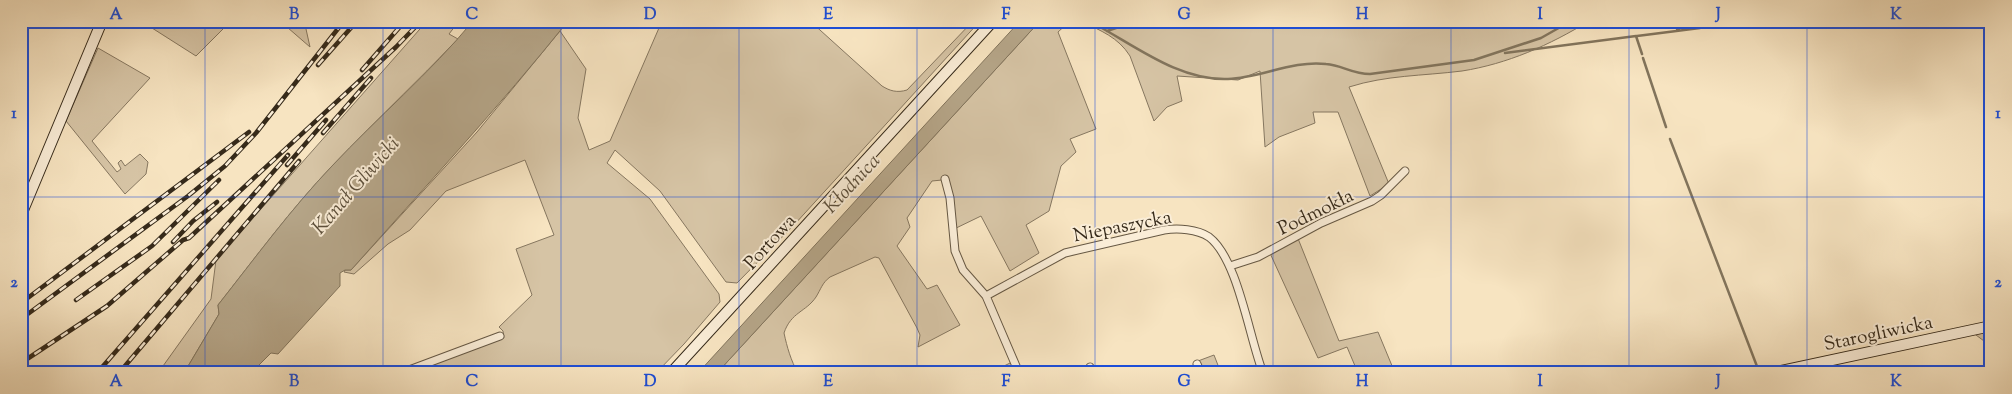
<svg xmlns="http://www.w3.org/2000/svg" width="2012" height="394" font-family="'Sorts Mill Goudy',serif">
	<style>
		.green { fill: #d6c4a5; stroke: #867760 }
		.water { fill: #b5a588; stroke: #82745c }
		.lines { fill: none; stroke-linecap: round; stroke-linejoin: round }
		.stream { stroke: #82745c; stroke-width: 2.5 }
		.street-casing { stroke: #665844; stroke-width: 9 }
		.secondary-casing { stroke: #362a1a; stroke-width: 12 }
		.street { stroke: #faedd7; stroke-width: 7 }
		.secondary { stroke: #faedd7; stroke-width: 10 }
		.rail-casing { stroke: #362a1a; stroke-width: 4.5 }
		.rail { stroke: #faedd7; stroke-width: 2.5; stroke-dasharray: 8; stroke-linecap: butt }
		.grid { fill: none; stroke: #1d4ed8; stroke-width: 1; stroke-opacity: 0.55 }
		.labels { text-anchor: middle; stroke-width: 4; stroke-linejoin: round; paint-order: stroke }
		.street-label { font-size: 19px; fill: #362a1a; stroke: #faedd7 }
		.water-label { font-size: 20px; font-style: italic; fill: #5c4f3b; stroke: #faedd7 }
		.neatline { fill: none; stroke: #1d4ed8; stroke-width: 2 }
		.grid-label { font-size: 16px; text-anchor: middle; font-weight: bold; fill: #1d4ed8 }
	</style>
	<rect width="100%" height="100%" fill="#f7e4c1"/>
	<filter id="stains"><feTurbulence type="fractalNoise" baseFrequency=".004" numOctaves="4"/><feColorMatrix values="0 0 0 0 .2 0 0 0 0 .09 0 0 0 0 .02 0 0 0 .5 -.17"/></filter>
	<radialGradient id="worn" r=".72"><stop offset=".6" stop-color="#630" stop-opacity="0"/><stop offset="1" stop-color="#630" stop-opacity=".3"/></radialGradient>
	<path class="green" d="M 141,21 L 231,21 L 196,56 Z
		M 280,21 L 311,21 L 306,29 L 310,47 Z
		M 427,21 L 459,21 L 449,34 L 458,39 C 417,82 373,123 332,166 C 291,209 255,258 218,305 L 219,314 L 184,373 L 158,373 L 211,299 L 216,260 Z
		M 662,21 L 810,21 L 882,86 C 890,91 897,93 907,90 L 973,21 L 980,21 L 794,225 L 737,283 L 726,282 L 660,191 L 615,150 L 607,163 L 650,199 L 719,294 L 720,302 L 684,344 L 656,373 L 405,373 L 504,338 L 503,331 L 499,327 L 532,295 L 516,249 L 554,235 L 525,160 L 446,191 L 410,230 L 388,244 L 354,274 L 344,272 L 345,270 L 351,270 L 477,132 L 560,31 L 586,69 L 578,118 L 589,150 L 610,141 Z
		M 1040,21 L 1070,21 L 1058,32 L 1096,129 L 1070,139 L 1076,152 L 1061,166 L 1049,211 L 1026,225 L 1039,253 L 1010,271 L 981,216 L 950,231 L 947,198 L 942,180 L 932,181 L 907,218 L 910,227 L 897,246 L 927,289 L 937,285 L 960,325 L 918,347 L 920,335 L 917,328 L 879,258 L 875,257 L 830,277 C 822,283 821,289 816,297 C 806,312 791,312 784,333 C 787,347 791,361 798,373 L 717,373 Z
		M 1081,21 L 1589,21 C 1550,45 1507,64 1462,71 C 1422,76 1387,75 1349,87 L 1389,184 L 1370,196 L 1338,112 L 1313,112 L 1315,123 L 1279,137 L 1265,147 L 1260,71 L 1238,80 L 1177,76 L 1182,101 L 1167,107 L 1154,121 L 1130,56 C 1118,37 1101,31 1081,21 Z
		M 98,48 L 150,78 L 92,141 L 117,172 L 121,169 L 118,163 L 121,160 L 125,166 L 140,154 L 148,162 L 146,174 L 125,194 L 66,121 Z
		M 1297,236 L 1339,341 L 1378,332 L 1395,373 L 1358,373 L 1347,347 L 1318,358 L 1269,251 Z
		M 1991,326 L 1991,373 L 1987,373 L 1984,341 L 1972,332 Z
		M 1214,355 L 1221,373 L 1203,373 L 1198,361 Z
		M 1014,361 L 1019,373 L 990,373 Z"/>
	<path class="water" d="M 473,21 L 568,21 C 499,107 424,188 351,270 L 345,270 L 340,273 L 340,286 L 278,354 L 271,353 L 251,373 L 184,373 L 219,314 L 218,305 C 255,258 291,209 332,166 C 378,117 430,73 473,21 Z
		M 1020,21 L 1040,21 L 717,373 L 698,373 Z"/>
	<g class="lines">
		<path class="stream" d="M 1089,21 C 1132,43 1177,81 1228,79 C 1261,78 1292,60 1326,64 C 1342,65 1352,74 1370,74 L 1474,60 L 1541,38 L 1571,21
			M 1704,27 L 1745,21
			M 1677,30 L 1687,21
			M 1107,31 L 1137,21
			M 1637,36 L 1700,28
			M 1505,53 L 1636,36 L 1642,54
			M 1643,58 L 1666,127
			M 1670,139 L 1758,369"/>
		<defs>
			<path id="street" d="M 945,179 L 950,198 L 955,251 L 963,270 L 986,296 L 1019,373
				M 1230,266 L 1258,257 L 1321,223 L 1372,201 L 1381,195 L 1405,171
				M 986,296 L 1065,253 L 1164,230 C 1178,228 1197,229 1209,237 C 1238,259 1249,337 1263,373
				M 1197,364 L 1201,373
				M 1090,367 L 1093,373
				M 401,373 L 500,336"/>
			<path id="secondary" d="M 21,215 L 102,21
				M 671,373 L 993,21
				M 1772,373 L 1991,326"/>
		</defs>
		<use href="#street" class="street-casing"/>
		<use href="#secondary" class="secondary-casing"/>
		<use href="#street" class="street"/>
		<use href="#secondary" class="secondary"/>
		<defs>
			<path id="rail" d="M 318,65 L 357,21
				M 362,70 L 405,21
				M 323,133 L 371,78
				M 287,165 L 326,120
				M 173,242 L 193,221 L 217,202
				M 76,300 L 152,246 L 219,180
				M 21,303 L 249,132
				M 21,319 L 188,196 L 225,166 L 256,133 L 344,21
				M 21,363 L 107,306 L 183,240 L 189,238 L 396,47 L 421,21
				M 97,373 L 288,155
				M 119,373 L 299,161"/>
		</defs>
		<use href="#rail" class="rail-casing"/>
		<use href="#rail" class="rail"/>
	</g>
	<path class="grid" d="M 205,21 L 205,373M 383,21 L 383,373M 561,21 L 561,373M 739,21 L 739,373M 917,21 L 917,373M 1095,21 L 1095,373M 1273,21 L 1273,373M 1451,21 L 1451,373M 1629,21 L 1629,373M 1807,21 L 1807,373M 21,197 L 1991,197"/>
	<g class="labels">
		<g class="street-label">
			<text transform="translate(1315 211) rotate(-26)" y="7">Podmokła</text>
			<text transform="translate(1122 225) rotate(-11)" y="7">Niepaszycka</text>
			<text transform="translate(769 241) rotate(-48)" y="7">Portowa</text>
			<text transform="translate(1878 332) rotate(-12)" y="7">Starogliwicka</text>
		</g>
		<g class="water-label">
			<text transform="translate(851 183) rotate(-47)" y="7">Kłodnica</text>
			<text transform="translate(355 185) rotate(-49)" y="7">Kanał Gliwicki</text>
		</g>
	</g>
	<rect width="2012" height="394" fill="none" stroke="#f7e4c1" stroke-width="55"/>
	<rect x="28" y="28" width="1956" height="338" class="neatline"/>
	<g class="grid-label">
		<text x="116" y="19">A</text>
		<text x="294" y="19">B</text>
		<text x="472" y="19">C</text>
		<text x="650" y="19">D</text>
		<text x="828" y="19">E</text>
		<text x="1006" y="19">F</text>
		<text x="1184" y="19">G</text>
		<text x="1362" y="19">H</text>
		<text x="1540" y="19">I</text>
		<text x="1718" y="19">J</text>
		<text x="1896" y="19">K</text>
		<text x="14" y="118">1</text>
		<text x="1998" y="118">1</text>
		<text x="14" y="287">2</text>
		<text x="1998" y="287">2</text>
		<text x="116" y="386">A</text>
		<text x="294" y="386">B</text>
		<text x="472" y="386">C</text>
		<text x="650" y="386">D</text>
		<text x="828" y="386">E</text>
		<text x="1006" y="386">F</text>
		<text x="1184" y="386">G</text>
		<text x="1362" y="386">H</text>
		<text x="1540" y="386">I</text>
		<text x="1718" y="386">J</text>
		<text x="1896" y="386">K</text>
	</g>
	<rect width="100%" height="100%" filter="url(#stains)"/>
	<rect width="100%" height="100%" fill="url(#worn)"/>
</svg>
